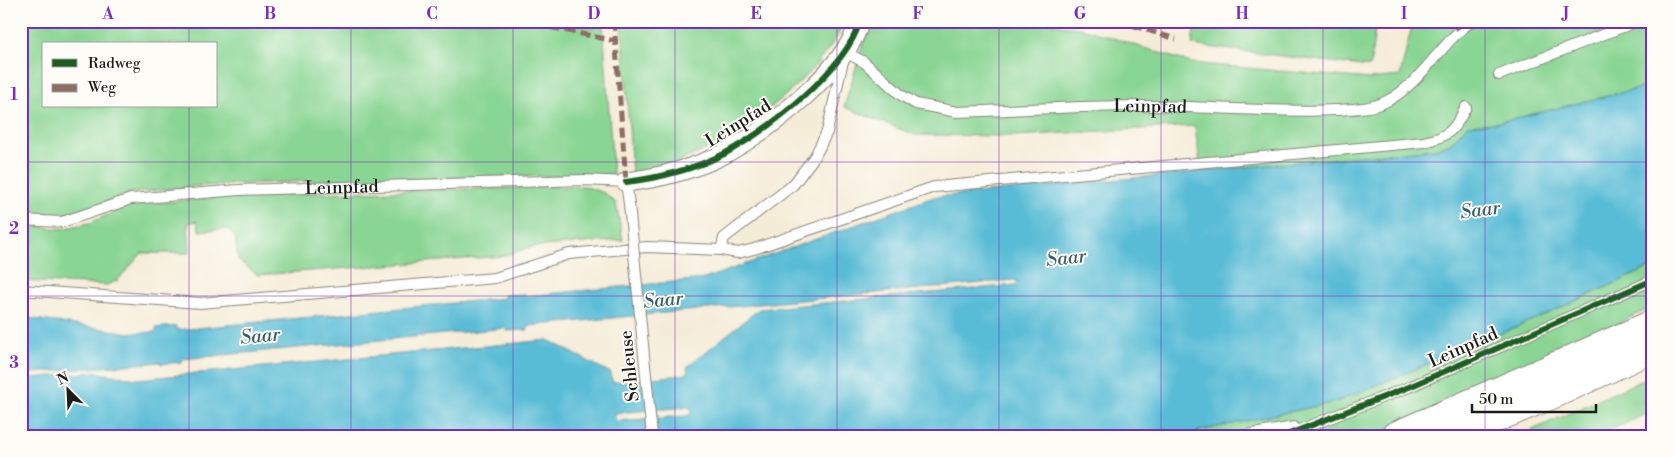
<svg xmlns="http://www.w3.org/2000/svg" width="1674" height="457" font-family="'Libre Bodoni',serif">
	<style>
		.green { fill: #89d593; stroke: #527858; fill-rule: evenodd }
		.water { fill: #58bcd6; stroke: #3a6c79; fill-rule: evenodd }
		.lines { fill: none; stroke-linecap: round; stroke-linejoin: round }
		.stream { stroke: #58bcd6; stroke-width: 5 }
		.lane-casing { stroke: #88847a; stroke-width: 12 }
		.street-casing { stroke: #88847a; stroke-width: 21 }
		.highway-casing { stroke: #88847a; stroke-width: 30 }
		.lane { stroke: #fff; stroke-width: 10 }
		.street { stroke: #fff; stroke-width: 19 }
		.highway { stroke: #fff; stroke-width: 28 }
		.lane-bridge-casing { stroke: #88847a; stroke-width: 12; stroke-linecap: butt }
		.lane-bridge { stroke: #fff; stroke-width: 10 }
		.quiet { stroke: #8d6e63; stroke-width: 5; stroke-dasharray: 10 5; stroke-linecap: butt }
		.cycleway-casing { stroke: #fdfcf7; stroke-width: 9 }
		.cycleway { stroke: #1b5e20; stroke-width: 6 }
		.grid { fill: none; stroke: #7b2cbf; stroke-width: 1; stroke-opacity: 0.55 }
		.labels { text-anchor: middle; stroke-width: 4; stroke-linejoin: round; paint-order: stroke }
		.street-label { font-size: 18px; fill: #1c1c1c; stroke: #fdfcf7 }
		.water-label { font-size: 19px; font-style: italic; fill: #345c66; stroke: #fdfcf7 }
		.neatline { fill: none; stroke: #7b2cbf; stroke-width: 2 }
		.grid-label { font-size: 16px; text-anchor: middle; font-weight: bold; fill: #7b2cbf }
	</style>
	<rect width="100%" height="100%" fill="#fdfcf7"/>
	<filter id="ink" filterUnits="userSpaceOnUse"><feTurbulence type="fractalNoise" baseFrequency=".02" numOctaves="2"/><feDisplacementMap in="SourceGraphic" scale="10" xChannelSelector="R" yChannelSelector="G"/><feConvolveMatrix kernelMatrix="1 2 1 2 8 2 1 2 1" color-interpolation-filters="sRGB"/></filter>
	<filter id="wash" filterUnits="userSpaceOnUse"><feTurbulence type="fractalNoise" baseFrequency=".0096" numOctaves="4" result="noise"/><feDisplacementMap in="SourceGraphic" scale="20" xChannelSelector="R" yChannelSelector="G"/><feGaussianBlur stdDeviation="1.12" result="paint"/><feColorMatrix in="noise" values="0 0 0 0 0 0 0 0 0 0 0 0 0 0 0 0 0 1.4 0 .05"/><feComposite in="paint" operator="in"/></filter>
	<g filter="url(#wash)">
		<rect width="100%" height="100%" fill="#f5ecd7"/>
		<path class="green" d="M 21,21 L 603,21 L 613,175 L 334,180 L 199,186 L 131,193 L 87,209 L 60,215 L 21,212 ZM 44,44 L 216,44 L 216,106 L 44,106 Z
			M 622,21 L 845,21 C 814,89 706,165 632,174 Z
			M 870,21 L 1037,21 L 1085,29 L 1191,63 L 1370,79 L 1400,76 L 1413,21 L 1653,21 L 1653,85 L 1496,123 L 1467,125 L 1452,142 L 1436,149 L 1201,172 L 1195,126 L 1013,136 L 915,135 L 844,107 Z
			M 1195,21 L 1376,21 L 1370,67 L 1192,45 Z
			M 584,186 L 604,193 L 616,203 L 623,240 L 530,247 L 504,256 L 258,275 L 238,260 L 235,236 L 227,229 L 199,231 L 197,221 L 188,223 L 190,253 L 142,253 L 118,280 L 107,285 L 21,281 L 21,225 L 62,229 L 89,223 L 131,205 L 248,195 Z
			M 1653,266 L 1653,307 L 1405,423 L 1371,436 L 1220,436 L 1219,433 L 1189,436 L 1198,431 L 1336,402 L 1540,317 Z
			M 1653,375 L 1653,411 L 1596,436 L 1519,436 Z"/>
		<path class="water" d="M 1653,85 L 1653,266 L 1540,317 L 1336,402 L 1199,431 L 1189,436 L 21,436 L 21,379 L 94,372 L 137,379 L 548,340 L 611,373 L 612,382 L 682,375 L 688,373 L 687,367 L 759,309 L 1015,285 L 1018,282 L 1014,280 L 528,326 L 528,330 L 507,331 L 507,328 L 182,359 L 182,362 L 161,364 L 160,362 L 21,374 L 21,317 L 130,333 L 156,332 L 156,328 L 176,326 L 177,330 L 504,298 L 504,295 L 525,294 L 525,296 L 704,279 L 934,197 L 1436,149 L 1452,142 L 1467,125 L 1496,123 ZM 688,407 L 691,408 L 692,413 L 686,416 L 615,421 L 615,413 Z"/>
		<g class="lines">
			<path class="stream" d="M 21,23 L 26,21"/>
		</g>
	</g>
	<g filter="url(#ink)">
		<g class="lines">
			<defs>
				<g id="lane">
					<path d="M 1499,75 L 1638,21"/>
					<path id="s1" d="M 1466,107 C 1455,129 1449,137 1424,142 L 934,187 L 754,249 L 738,253 L 721,250 L 724,238 L 793,185 L 815,156 L 827,132 L 845,52 L 864,62 L 901,95 L 916,104 L 957,112 C 1023,110 1089,105 1154,106 C 1214,107 1275,113 1335,110 C 1352,109 1372,109 1387,101 C 1422,83 1440,43 1472,21"/>
					<path id="s2" d="M 21,220 L 62,222 L 131,199 L 239,190 L 584,180 L 626,182 L 629,204"/>
					<path d="M 21,290 L 200,303 L 495,278 L 569,254 L 647,247 L 721,250"/>
					<path d="M 1241,436 L 1294,427"/>
					<path d="M 1284,436 L 1409,387 L 1653,280"/>
				</g>
				<path id="street" d="M 626,182 C 658,178 694,169 724,154 C 768,130 846,70 860,21"/>
				<path id="highway" d="M 1395,436 L 1653,324
					M 1453,436 L 1556,393 L 1653,348"/>
			</defs>
			<use href="#lane" class="lane-casing"/>
			<use href="#street" class="street-casing"/>
			<use href="#highway" class="highway-casing"/>
			<use href="#lane" class="lane"/>
			<use href="#street" class="street"/>
			<use href="#highway" class="highway"/>
			<defs>
				<path id="lane-bridge" d="M 629,204 L 652,436"/>
			</defs>
			<use href="#lane-bridge" class="lane-bridge-casing"/>
			<use href="#lane-bridge" class="lane-bridge"/>
			<path class="quiet" d="M 521,21 L 615,41
				M 614,21 L 626,182
				M 1118,21 L 1176,39
				M 1453,21 L 1459,30"/>
			<defs>
				<path id="cycleway" d="M 626,182 C 658,178 694,169 724,154 C 768,130 846,70 860,21
					M 1284,436 L 1409,387 L 1653,280"/>
			</defs>
			<use href="#cycleway" class="cycleway-casing"/>
			<use href="#cycleway" class="cycleway"/>
		</g>
	</g>
	<path class="grid" d="M 189,21 L 189,44M 351,21 L 351,436M 513,21 L 513,436M 675,21 L 675,436M 837,21 L 837,436M 999,21 L 999,436M 1161,21 L 1161,436M 1323,21 L 1323,436M 1485,21 L 1485,436M 189,106 L 189,436M 21,162 L 1653,162M 21,296 L 1653,296"/>
	<g class="labels">
		<g class="street-label">
			<text dy="6" stroke="none"><textPath href="#s1" startOffset="1342">Leinpfad</textPath></text>
			<text transform="translate(738 123) rotate(-32)" y="6">Leinpfad</text>
			<text dy="6" stroke="none"><textPath href="#s2" startOffset="325">Leinpfad</textPath></text>
			<text transform="translate(1463 347) rotate(-24)" y="6">Leinpfad</text>
			<text transform="translate(629 366) rotate(-96)" y="6">Schleuse</text>
		</g>
		<g class="water-label">
			<text transform="translate(1480 209) rotate(-7)" y="7">Saar</text>
			<text transform="translate(1066 257) rotate(-6)" y="7">Saar</text>
			<text transform="translate(663 299) rotate(-5)" y="7">Saar</text>
			<text transform="translate(260 335) rotate(-5)" y="7">Saar</text>
		</g>
	</g>
	<rect width="1674" height="457" fill="none" stroke="#fdfcf7" stroke-width="55"/>
	<rect x="42" y="42" width="175" height="65" fill="#fdfcf7" stroke="#a3a29f"/>
	<rect x="52" y="59" width="25" height="8" fill="#1b5e20" stroke="#a3a29f"/>
	<text x="88" y="68" font-size="15" fill="#1c1c1c">Radweg</text>
	<rect x="52" y="84" width="25" height="8" fill="#8d6e63" stroke="#a3a29f"/>
	<text x="88" y="92" font-size="15" fill="#1c1c1c">Weg</text>
	<g transform="translate(68 390) rotate(336)" stroke="#fdfcf7" stroke-width="4" paint-order="stroke">
	<path d="M0-4L9 19L0 12L-9 19Z" fill="#1c1c1c"/>
	<text y="-8" font-size="14" font-weight="bold" text-anchor="middle" fill="#1c1c1c">N</text>
	</g>
	<path d="M1472 404v8h124v-8" fill="none" stroke="#1c1c1c" stroke-width="2.5"/>
	<text x="1479" y="404" font-size="15" fill="#1c1c1c" stroke="#fdfcf7" stroke-width="4" paint-order="stroke">50 m</text>
	<rect x="28" y="28" width="1618" height="402" class="neatline"/>
	<g class="grid-label">
		<text x="108" y="19">A</text>
		<text x="270" y="19">B</text>
		<text x="432" y="19">C</text>
		<text x="594" y="19">D</text>
		<text x="756" y="19">E</text>
		<text x="918" y="19">F</text>
		<text x="1080" y="19">G</text>
		<text x="1242" y="19">H</text>
		<text x="1404" y="19">I</text>
		<text x="1566" y="19">J</text>
		<text x="14" y="100">1</text>
		<text x="14" y="234">2</text>
		<text x="14" y="368">3</text>
	</g>
</svg>
